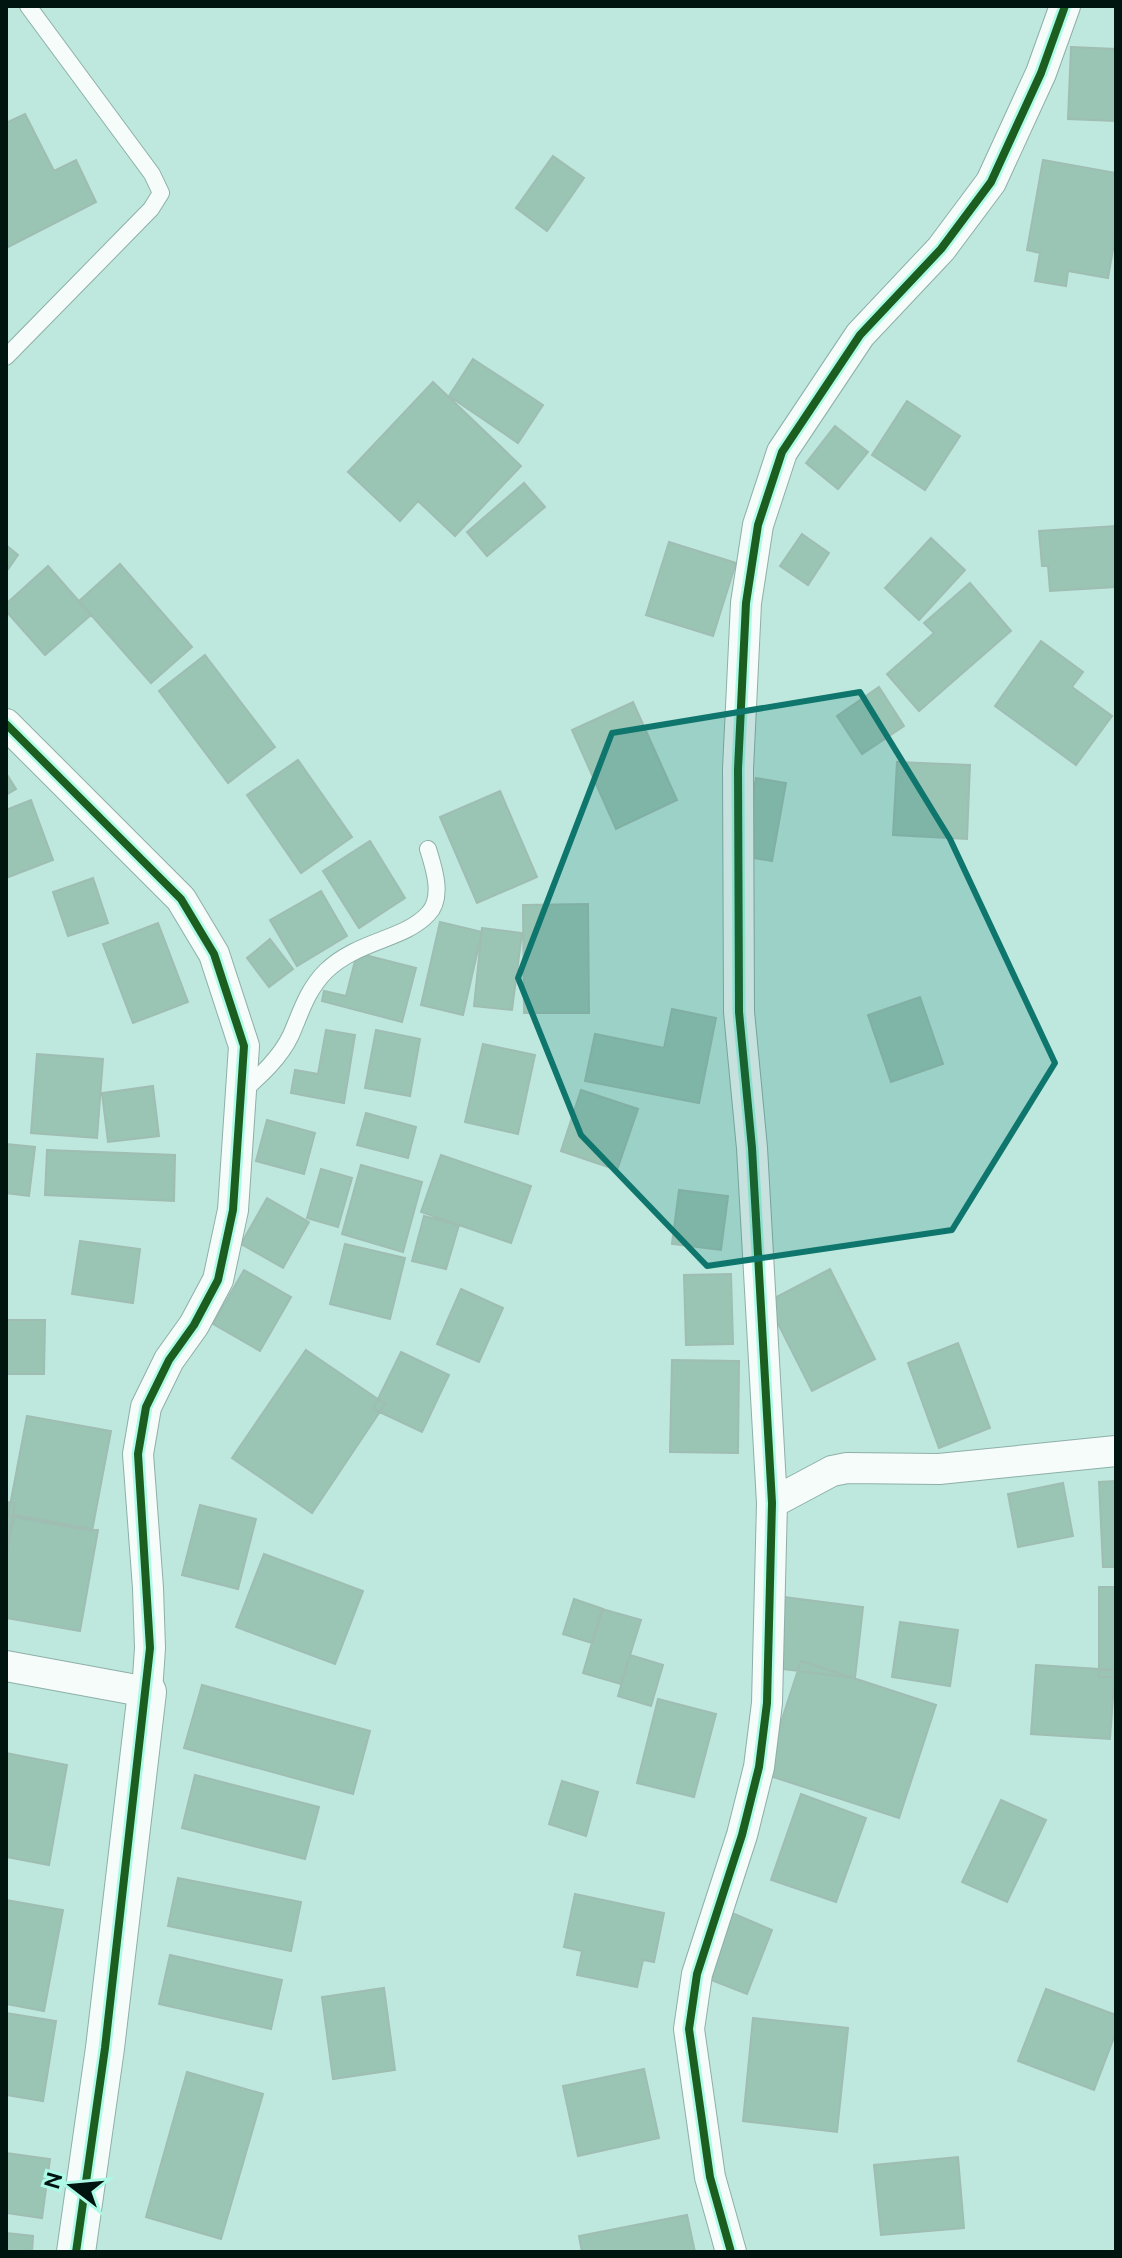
<svg xmlns="http://www.w3.org/2000/svg" width="1122" height="2258" font-family="Ubuntu,sans-serif">
	<style>
		.building { fill: #9ac5b4; stroke: #9fbdb2; stroke-width: 2 }
		.lines { fill: none; stroke-linecap: round; stroke-linejoin: round }
		.service-casing { stroke: #8eafa8; stroke-width: 18 }
		.minor-casing { stroke: #8eafa8; stroke-width: 32 }
		.tertiary-casing { stroke: #8eafa8; stroke-width: 40 }
		.service { stroke: #f5fcfa; stroke-width: 16 }
		.minor { stroke: #f5fcfa; stroke-width: 30 }
		.tertiary { stroke: #f5fcfa; stroke-width: 38 }
		.cycleway-casing { stroke: #adfae7; stroke-width: 13 }
		.cycleway { stroke: #1b5e20; stroke-width: 8 }
		.marked { fill: #0f766e; fill-opacity: 0.2; stroke: #0f766e; stroke-width: 6; stroke-linejoin: round }
	</style>
	<rect width="100%" height="100%" fill="#bee8de"/>
	<path class="building" d="M 1071,47 L 1116,49 L 1116,121 L 1068,119 Z
		M 25,114 L 54,171 L 76,160 L 96,202 L 6,248 L 6,123 Z
		M 553,156 L 584,178 L 547,231 L 516,208 Z
		M 1043,160 L 1116,173 L 1116,232 L 1108,278 L 1068,271 L 1066,286 L 1035,281 L 1040,253 L 1027,250 Z
		M 473,359 L 543,405 L 518,443 L 449,396 Z
		M 433,382 L 521,466 L 455,536 L 418,501 L 400,521 L 348,472 Z
		M 907,401 L 960,436 L 925,490 L 872,455 Z
		M 835,426 L 868,452 L 838,489 L 806,463 Z
		M 524,483 L 545,507 L 487,556 L 467,532 Z
		M 1116,526 L 1116,587 L 1050,591 L 1048,566 L 1042,566 L 1039,531 Z
		M 802,534 L 829,553 L 808,585 L 780,566 Z
		M 931,538 L 965,570 L 919,620 L 885,588 Z
		M 669,542 L 736,563 L 713,636 L 646,615 Z
		M 6,545 L 18,555 L 6,572 Z
		M 120,564 L 192,647 L 151,683 L 79,601 Z
		M 48,566 L 91,615 L 45,655 L 6,611 L 6,604 Z
		M 970,583 L 1011,631 L 919,711 L 887,674 L 934,633 L 924,623 Z
		M 1041,641 L 1083,672 L 1072,687 L 1112,716 L 1076,765 L 995,706 Z
		M 205,655 L 275,747 L 228,783 L 159,691 Z
		M 879,687 L 904,726 L 862,754 L 837,716 Z
		M 633,702 L 677,800 L 616,829 L 572,730 Z
		M 298,760 L 352,837 L 301,873 L 247,795 Z
		M 897,762 L 970,765 L 967,839 L 893,835 Z
		M 6,773 L 16,789 L 6,795 Z
		M 756,778 L 786,783 L 772,861 L 742,856 Z
		M 500,791 L 537,877 L 477,903 L 440,817 Z
		M 31,800 L 53,860 L 6,878 L 6,810 Z
		M 370,841 L 405,898 L 359,928 L 323,871 Z
		M 93,878 L 108,923 L 68,936 L 53,892 Z
		M 321,891 L 347,936 L 297,966 L 270,920 Z
		M 588,904 L 589,1013 L 524,1013 L 523,905 Z
		M 440,922 L 482,932 L 463,1015 L 421,1005 Z
		M 158,923 L 188,1002 L 133,1023 L 103,944 Z
		M 482,928 L 522,933 L 512,1010 L 474,1006 Z
		M 270,939 L 293,969 L 269,987 L 247,958 Z
		M 357,953 L 416,968 L 402,1022 L 322,1001 L 324,991 L 346,996 Z
		M 920,997 L 943,1064 L 891,1082 L 868,1015 Z
		M 672,1009 L 716,1018 L 699,1103 L 585,1081 L 595,1034 L 664,1048 Z
		M 326,1030 L 355,1035 L 344,1103 L 291,1093 L 295,1070 L 318,1074 Z
		M 376,1030 L 420,1039 L 410,1096 L 365,1088 Z
		M 483,1044 L 535,1055 L 518,1134 L 465,1122 Z
		M 37,1054 L 103,1059 L 97,1138 L 31,1133 Z
		M 153,1086 L 159,1136 L 108,1142 L 102,1093 Z
		M 581,1090 L 638,1109 L 617,1170 L 561,1151 Z
		M 366,1113 L 416,1127 L 408,1158 L 357,1145 Z
		M 267,1120 L 315,1133 L 304,1174 L 256,1161 Z
		M 6,1144 L 35,1147 L 29,1196 L 6,1193 Z
		M 47,1150 L 175,1155 L 174,1201 L 45,1195 Z
		M 441,1155 L 531,1186 L 511,1243 L 421,1212 Z
		M 361,1165 L 422,1182 L 403,1252 L 342,1234 Z
		M 321,1169 L 352,1178 L 338,1227 L 307,1218 Z
		M 679,1190 L 728,1196 L 721,1250 L 672,1244 Z
		M 267,1198 L 309,1222 L 283,1268 L 241,1244 Z
		M 424,1216 L 459,1225 L 446,1269 L 412,1261 Z
		M 80,1241 L 140,1249 L 133,1303 L 72,1294 Z
		M 345,1244 L 405,1258 L 390,1319 L 330,1304 Z
		M 830,1269 L 875,1359 L 812,1391 L 767,1302 Z
		M 244,1270 L 291,1297 L 260,1351 L 213,1324 Z
		M 731,1274 L 733,1344 L 686,1345 L 684,1275 Z
		M 461,1289 L 503,1308 L 479,1362 L 437,1344 Z
		M 6,1320 L 45,1320 L 44,1374 L 6,1374 Z
		M 958,1343 L 990,1428 L 939,1448 L 908,1363 Z
		M 306,1350 L 385,1404 L 312,1513 L 232,1458 Z
		M 401,1352 L 449,1375 L 422,1432 L 373,1409 Z
		M 672,1360 L 739,1361 L 738,1453 L 670,1452 Z
		M 27,1416 L 111,1431 L 92,1531 L 8,1516 Z
		M 1116,1481 L 1116,1567 L 1103,1567 L 1099,1482 Z
		M 1063,1483 L 1073,1536 L 1018,1547 L 1008,1494 Z
		M 6,1502 L 15,1503 L 6,1553 Z
		M 200,1505 L 256,1519 L 238,1589 L 182,1575 Z
		M 14,1515 L 98,1530 L 80,1631 L 6,1618 L 6,1557 Z
		M 264,1554 L 363,1591 L 335,1664 L 236,1627 Z
		M 1099,1587 L 1116,1587 L 1116,1677 L 1099,1677 Z
		M 784,1597 L 863,1607 L 855,1678 L 774,1668 Z
		M 574,1599 L 603,1609 L 592,1643 L 563,1634 Z
		M 602,1609 L 641,1620 L 621,1684 L 583,1673 Z
		M 900,1622 L 958,1630 L 950,1686 L 892,1677 Z
		M 630,1655 L 663,1665 L 651,1706 L 618,1696 Z
		M 801,1661 L 936,1705 L 899,1818 L 764,1774 Z
		M 1036,1665 L 1115,1670 L 1110,1739 L 1031,1734 Z
		M 202,1685 L 370,1731 L 353,1794 L 184,1748 Z
		M 658,1699 L 716,1714 L 694,1797 L 637,1783 Z
		M 6,1753 L 67,1765 L 49,1865 L 6,1857 Z
		M 195,1775 L 319,1807 L 305,1859 L 182,1828 Z
		M 562,1781 L 598,1792 L 586,1836 L 549,1824 Z
		M 801,1794 L 866,1818 L 836,1902 L 771,1880 Z
		M 1001,1800 L 1046,1820 L 1007,1902 L 962,1882 Z
		M 178,1878 L 301,1902 L 291,1951 L 168,1926 Z
		M 575,1894 L 664,1913 L 654,1962 L 643,1960 L 637,1987 L 577,1975 L 582,1951 L 564,1947 Z
		M 6,1900 L 63,1910 L 44,2011 L 6,2004 Z
		M 732,1913 L 772,1930 L 747,1994 L 706,1978 Z
		M 170,1955 L 282,1980 L 271,2029 L 159,2004 Z
		M 384,1988 L 395,2070 L 333,2079 L 322,1997 Z
		M 1046,1989 L 1116,2015 L 1116,2032 L 1094,2090 L 1018,2061 Z
		M 6,2013 L 56,2021 L 43,2101 L 6,2095 Z
		M 753,2018 L 848,2028 L 837,2132 L 743,2121 Z
		M 644,2069 L 659,2138 L 578,2156 L 563,2086 Z
		M 187,2072 L 263,2094 L 221,2239 L 146,2217 Z
		M 6,2153 L 50,2159 L 42,2218 L 6,2213 Z
		M 958,2157 L 964,2228 L 881,2235 L 874,2165 Z
		M 687,2215 L 695,2252 L 582,2252 L 579,2236 Z
		M 6,2233 L 33,2236 L 32,2252 L 6,2252 Z"/>
	<g class="lines">
		<defs>
			<path id="service" d="M 6,357 L 151,209 L 161,193 L 152,174 L 28,6
				M 243,1091 C 261,1075 280,1058 291,1035 C 301,1012 307,990 326,971 C 358,940 404,940 428,914 C 444,898 434,868 428,849"/>
			<path id="minor" d="M 6,724 L 181,899 L 214,954 L 244,1046 L 233,1210 L 218,1280 L 194,1325 L 169,1360 L 146,1407 L 138,1454 L 148,1588 L 150,1648 L 147,1692 L 6,1666
				M 772,1503 L 832,1471 L 847,1468 L 939,1469 L 1116,1451
				M 731,2252 L 710,2177 L 689,2029 L 697,1974 L 742,1835 L 759,1767 L 767,1703 L 772,1503 L 752,1148 L 739,1012 L 738,769 L 746,603 L 758,525 L 782,452 L 860,335 L 941,249 L 991,182 L 1041,73 L 1065,6"/>
			<path id="tertiary" d="M 76,2252 L 105,2048 L 147,1692"/>
		</defs>
		<use href="#service" class="service-casing"/>
		<use href="#minor" class="minor-casing"/>
		<use href="#tertiary" class="tertiary-casing"/>
		<use href="#service" class="service"/>
		<use href="#minor" class="minor"/>
		<use href="#tertiary" class="tertiary"/>
		<defs>
			<path id="cycleway" d="M 6,724 L 181,899 L 214,954 L 244,1046 L 233,1210 L 218,1280 L 194,1325 L 169,1360 L 146,1407 L 138,1454 L 150,1648 L 105,2048 L 76,2252
				M 731,2252 L 710,2177 L 689,2029 L 697,1974 L 742,1835 L 759,1767 L 767,1703 L 772,1503 L 752,1148 L 739,1012 L 738,769 L 746,603 L 758,525 L 782,452 L 860,335 L 941,249 L 991,182 L 1041,73 L 1065,6"/>
		</defs>
		<use href="#cycleway" class="cycleway-casing"/>
		<use href="#cycleway" class="cycleway"/>
	</g>
	<path class="marked" d="M 860,692 L 950,839 L 1055,1063 L 952,1230 L 707,1266 L 581,1135 L 518,978 L 612,733 Z"/>
	<rect width="1122" height="2258" fill="none" stroke="#001410" stroke-width="16"/>
	<g transform="translate(72 2186) rotate(286)" stroke="#adfae7" stroke-width="6" paint-order="stroke">
	<path d="M0-6L14 30L0 20L-14 30Z" fill="#001410"/>
	<text y="-12" font-size="22" font-weight="bold" text-anchor="middle" fill="#001410">N</text>
	</g>
</svg>
